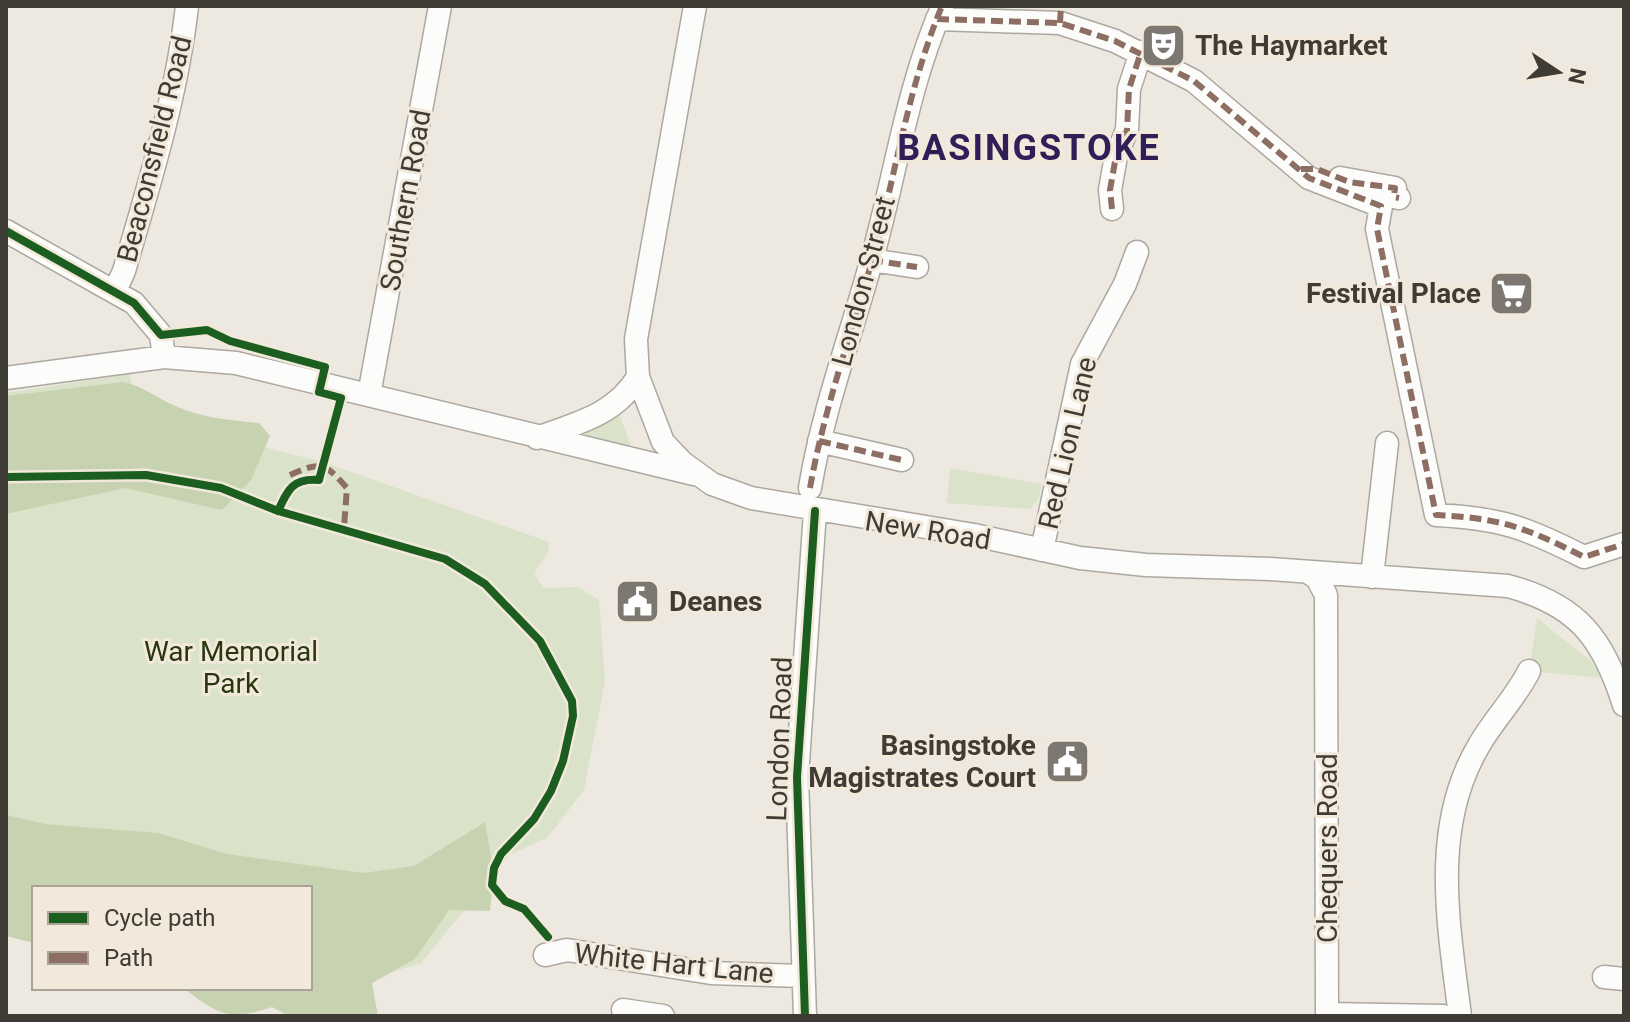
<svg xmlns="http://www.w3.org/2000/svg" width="1630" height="1022" font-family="Roboto,sans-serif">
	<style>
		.green { fill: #dae3c9 }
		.forest { fill: #c6d2b0 }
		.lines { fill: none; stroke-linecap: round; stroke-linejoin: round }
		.minor-casing { stroke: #aca8a1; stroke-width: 25 }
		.minor { stroke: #fcfcfa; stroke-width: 22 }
		.quiet { stroke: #8d6e63; stroke-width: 6; stroke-dasharray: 12 6; stroke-linecap: butt }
		.cycleway-casing { stroke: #f3e9da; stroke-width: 13 }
		.cycleway { stroke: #1b5e20; stroke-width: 8 }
		.labels { text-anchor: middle; stroke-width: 6; stroke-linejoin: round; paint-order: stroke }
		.poi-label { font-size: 28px; font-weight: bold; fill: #3f3b35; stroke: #f3e9da; text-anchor: start }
		.street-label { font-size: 28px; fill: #3f3b35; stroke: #f3e9da }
		.park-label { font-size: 28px; fill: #273810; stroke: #f3e9da }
		.district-label { font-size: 36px; font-weight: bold; letter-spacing: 2px; fill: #311e58; stroke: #f3e9da }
	</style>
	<rect width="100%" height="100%" fill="#ede8e0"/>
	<path class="green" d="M 130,374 L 135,415 L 323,462 L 549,542 L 548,553 L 534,573 L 543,588 L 578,587 L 599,600 L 605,681 L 584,790 L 547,838 L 511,854 L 421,963 L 323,993 L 310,888 L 34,888 L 6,936 L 6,393 Z
		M 620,416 L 632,449 L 565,436 Z
		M 950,468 L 1042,484 L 1039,498 L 1030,509 L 947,503 Z
		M 1537,618 L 1591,661 L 1603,678 L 1529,671 Z"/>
	<path class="forest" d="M 123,382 C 143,386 155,397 173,405 C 201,418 229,420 259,423 L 270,436 L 251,480 L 222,510 L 125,488 L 6,514 L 6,396 Z
		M 6,815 L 45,824 L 158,833 L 227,854 L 363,873 L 414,866 L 485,822 L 494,874 L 490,911 L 449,910 L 415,959 L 372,983 L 378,1016 L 289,1016 L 272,1007 C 227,1022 219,1014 183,988 L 310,988 L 310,888 L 34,888 L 34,943 L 6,936 Z"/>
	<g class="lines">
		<defs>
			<path id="minor" d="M 695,6 L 636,339 L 638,377 L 663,442 L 683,463 L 712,484 L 751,498 L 974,535 L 1080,558 L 1146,565 L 1270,569 L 1508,586 C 1578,605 1603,638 1624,705
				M 937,19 L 1060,23 L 1115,41 L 1194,81 L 1309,178 L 1381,206 L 1377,229 L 1436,515 C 1501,518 1527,528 1584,557 L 1624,544
				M 1340,178 L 1395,188 L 1394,197 L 1399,198
				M 1112,209 L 1110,190 L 1116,156 L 1127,130 L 1129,89 L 1141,52
				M 6,231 L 134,303 L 161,335 L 164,357
				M 871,260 L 917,267
				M 115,291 L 124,271 C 149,184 177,96 187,6
				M 6,378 L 164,357 L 236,363 L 694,474
				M 369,395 L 440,6
				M 537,438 C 577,423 615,415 638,377
				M 819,441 L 902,460
				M 810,488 C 824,402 857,320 878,236 C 898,159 910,81 942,8
				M 1042,550 L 1082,364 L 1125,284 L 1137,252
				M 1309,573 L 1317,578 L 1326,595 L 1327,1014 L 1443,1016
				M 1372,577 L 1387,443
				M 545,955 L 567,950 L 711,973 L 803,976
				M 1604,977 L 1624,979
				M 623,1010 L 663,1016
				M 805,1016 L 797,777 L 815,511
				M 1460,1016 C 1449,927 1430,829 1478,747 C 1493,720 1515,699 1529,671"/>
		</defs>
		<use href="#minor" class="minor-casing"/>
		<use href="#minor" class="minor"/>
		<path class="quiet" d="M 937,19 L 1060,23 L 1115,41 L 1194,81 L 1309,178 L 1381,206 L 1377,229 L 1436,515 C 1501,518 1527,528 1584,557 L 1624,544
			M 1060,23 L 1061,6
			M 1301,169 L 1317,169 L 1349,182 L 1395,188 L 1394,197 L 1399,198
			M 1112,209 L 1110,190 L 1116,156 L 1127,130 L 1129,89 L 1141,52
			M 871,260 L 917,267
			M 819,441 L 902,460
			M 290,475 C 321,461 325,463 347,488 L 344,527
			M 810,488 C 825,402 857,319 879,235 C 898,158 911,80 942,6"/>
		<defs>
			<path id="cycleway" d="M 6,231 L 134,303 L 161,335 L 207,330 L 230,341 L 325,367 L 319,392 L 341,398 L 319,480 C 293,478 288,489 278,511
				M 6,477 L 146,475 L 221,488 L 278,511 L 445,559 L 485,584 L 540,641 L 572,701 L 573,716 L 563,761 L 551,791 L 534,819 L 501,854 L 494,868 L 492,885 L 505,901 L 524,909 L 548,937
				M 805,1016 L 797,777 L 815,511"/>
		</defs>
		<use href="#cycleway" class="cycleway-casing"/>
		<use href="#cycleway" class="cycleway"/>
	</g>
	<defs>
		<symbol id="theatre-square" viewBox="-11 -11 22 22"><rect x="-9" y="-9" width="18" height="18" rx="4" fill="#7c7871" stroke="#f3e9da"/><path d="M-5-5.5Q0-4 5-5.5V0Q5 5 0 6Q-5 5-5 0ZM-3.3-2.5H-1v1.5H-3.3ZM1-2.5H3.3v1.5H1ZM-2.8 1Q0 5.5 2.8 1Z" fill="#fff"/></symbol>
		<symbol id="supermarket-square" viewBox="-11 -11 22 22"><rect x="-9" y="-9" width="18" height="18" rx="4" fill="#7c7871" stroke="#f3e9da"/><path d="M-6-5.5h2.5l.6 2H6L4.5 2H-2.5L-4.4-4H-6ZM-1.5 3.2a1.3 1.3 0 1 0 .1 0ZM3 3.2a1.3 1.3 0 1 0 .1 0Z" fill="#fff"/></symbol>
		<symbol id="civic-square" viewBox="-11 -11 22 22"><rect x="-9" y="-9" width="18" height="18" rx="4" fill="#7c7871" stroke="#f3e9da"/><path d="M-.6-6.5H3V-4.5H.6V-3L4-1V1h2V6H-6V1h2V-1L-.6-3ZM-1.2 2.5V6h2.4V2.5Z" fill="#fff"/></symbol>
	</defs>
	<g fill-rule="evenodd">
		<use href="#theatre-square" x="1138" y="20" width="51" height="51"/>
		<use href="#supermarket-square" x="1486" y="268" width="51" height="51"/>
		<use href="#civic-square" x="612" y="576" width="51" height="51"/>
		<use href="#civic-square" x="1042" y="736" width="51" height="51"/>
	</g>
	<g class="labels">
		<g class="poi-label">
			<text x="1195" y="55">The Haymarket</text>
			<text x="1481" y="303" text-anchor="end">Festival Place</text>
			<text x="669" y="611">Deanes</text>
			<text x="1036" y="755" text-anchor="end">Basingstoke<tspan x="1036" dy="32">Magistrates Court</tspan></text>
		</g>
		<g class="street-label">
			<text transform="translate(154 149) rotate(-76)" y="10">Beaconsfield Road</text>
			<text transform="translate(405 200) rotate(-80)" y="10">Southern Road</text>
			<text transform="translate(863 281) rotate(-75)" y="10">London Street</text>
			<text transform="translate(1067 443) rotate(-77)" y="10">Red Lion Lane</text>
			<text transform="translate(928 530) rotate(9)" y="10">New Road</text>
			<text transform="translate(779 739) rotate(-88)" y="10">London Road</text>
			<text transform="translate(1327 848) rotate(-90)" y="10">Chequers Road</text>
			<text transform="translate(674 963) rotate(6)" y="10">White Hart Lane</text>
		</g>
		<g class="park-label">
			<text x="231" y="661">War Memorial<tspan x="231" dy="32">Park</tspan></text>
		</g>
		<g class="district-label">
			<text x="1029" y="160">BASINGSTOKE</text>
		</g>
	</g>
	<rect width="1630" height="1022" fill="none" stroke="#3f3b35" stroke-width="16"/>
	<rect x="32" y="886" width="280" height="104" fill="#f3e9da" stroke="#aba398" stroke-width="2"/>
	<rect x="48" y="912" width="40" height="12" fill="#1b5e20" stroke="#aba398" stroke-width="2"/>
	<text x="104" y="926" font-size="24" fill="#3f3b35">Cycle path</text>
	<rect x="48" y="952" width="40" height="12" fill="#8d6e63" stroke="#aba398" stroke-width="2"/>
	<text x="104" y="966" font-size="24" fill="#3f3b35">Path</text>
	<g transform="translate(1558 72) rotate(102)" stroke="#f3e9da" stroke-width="6" paint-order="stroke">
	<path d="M0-6L14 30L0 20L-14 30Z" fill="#3f3b35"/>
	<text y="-12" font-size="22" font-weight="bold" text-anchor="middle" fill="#3f3b35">N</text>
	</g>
</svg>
